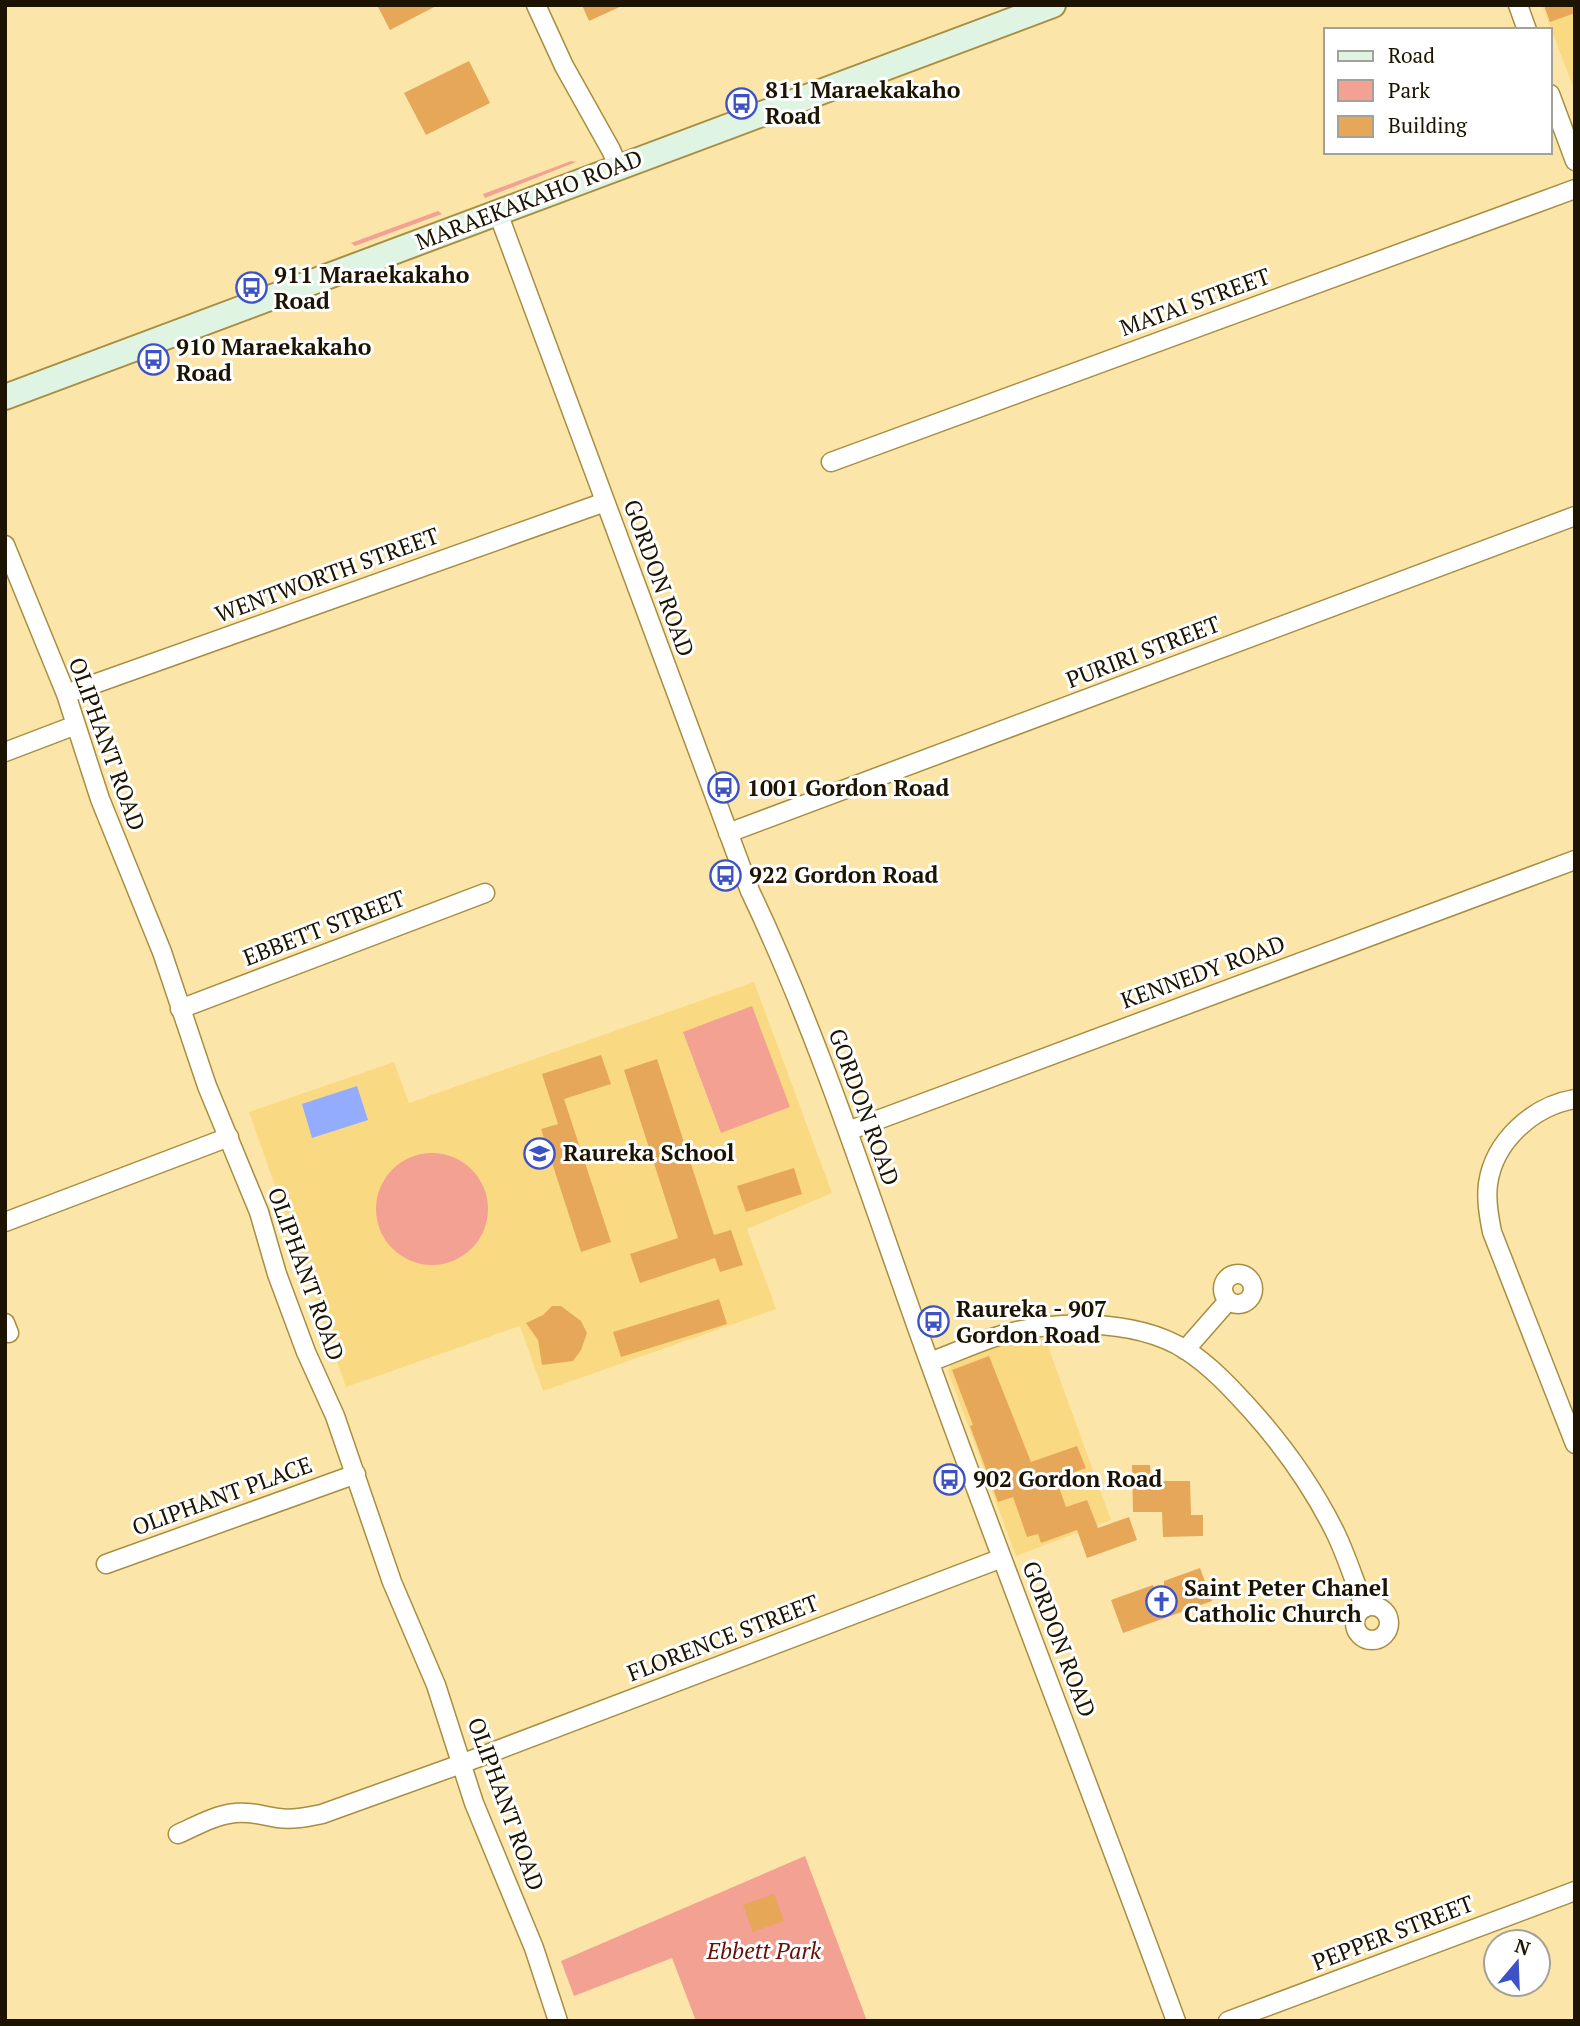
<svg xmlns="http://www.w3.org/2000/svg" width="1580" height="2026" font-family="'PT Serif',serif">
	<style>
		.built { fill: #f9da83 }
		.green { fill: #f2a192 }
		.water { fill: #93acfe }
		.building { fill: #e6a758 }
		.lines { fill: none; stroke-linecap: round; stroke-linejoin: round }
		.street-casing { stroke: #a88e40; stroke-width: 21 }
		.secondary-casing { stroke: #a88e40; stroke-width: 28 }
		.street { stroke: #fff; stroke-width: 18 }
		.secondary { stroke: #e0f4e4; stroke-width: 24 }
		.labels { text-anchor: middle; stroke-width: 6; stroke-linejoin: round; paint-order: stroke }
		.poi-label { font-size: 23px; font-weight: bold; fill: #1c1400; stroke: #fff; text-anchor: start }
		.street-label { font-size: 23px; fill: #1c1400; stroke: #fff }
		.park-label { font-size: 23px; font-style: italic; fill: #671108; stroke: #fff }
	</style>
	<rect width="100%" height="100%" fill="#fce5a9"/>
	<path class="built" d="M 1542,5 L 1575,5 L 1575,92 Z
		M 754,982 L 832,1193 L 747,1229 L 776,1309 L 543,1391 L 520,1326 L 346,1387 L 249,1112 L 394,1062 L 409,1103 Z
		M 1045,1338 L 1111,1520 L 1016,1556 L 948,1371 L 954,1359 L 1004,1343 Z"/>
	<path class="green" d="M 571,161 L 576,162 L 485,198 L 483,194 Z
		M 438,211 L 442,214 L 355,246 L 351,243 Z
		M 752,1006 L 790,1107 L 721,1133 L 683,1032 Z
		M376 1209a56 56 0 1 1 112 0a56 56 0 1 1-112 0Z
		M 805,1856 L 867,2021 L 696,2021 L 672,1958 L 574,1996 L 561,1961 Z"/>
	<path class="water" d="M 357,1086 L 368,1120 L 312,1138 L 302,1104 Z"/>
	<path class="building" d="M 377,5 L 438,5 L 390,30 Z
		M 582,5 L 624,5 L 589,21 Z
		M 1544,5 L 1575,5 L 1575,13 L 1550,22 Z
		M 469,61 L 490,103 L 426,135 L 404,93 Z
		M 601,1055 L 611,1084 L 564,1099 L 611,1242 L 581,1252 L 541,1129 L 558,1124 L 542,1074 Z
		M 657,1059 L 714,1235 L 731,1230 L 743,1265 L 720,1272 L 715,1258 L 640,1283 L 630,1254 L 678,1238 L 624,1070 Z
		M 794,1168 L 802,1194 L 746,1212 L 737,1186 Z
		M 719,1299 L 727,1324 L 621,1357 L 613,1332 Z
		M 552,1306 L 561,1306 L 581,1321 L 587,1333 L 581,1350 L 573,1361 L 542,1365 L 538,1340 L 526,1323 L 543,1315 Z
		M 989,1356 L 1031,1462 L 1077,1446 L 1086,1468 L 1056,1479 L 1066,1507 L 1087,1500 L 1098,1528 L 1129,1517 L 1137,1540 L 1087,1558 L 1077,1530 L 1041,1543 L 1038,1534 L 1027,1537 L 1013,1497 L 998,1502 L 970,1426 L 973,1425 L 952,1370 Z
		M 1132,1465 L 1150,1465 L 1151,1481 L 1190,1481 L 1191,1515 L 1203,1515 L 1203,1536 L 1163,1537 L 1162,1512 L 1133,1512 Z
		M 1200,1568 L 1212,1601 L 1123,1633 L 1111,1600 L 1153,1585 L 1164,1615 L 1164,1581 Z
		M 774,1894 L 784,1921 L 753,1932 L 743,1905 Z"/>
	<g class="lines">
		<defs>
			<path id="street" d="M 536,5 L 564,66 L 611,150 L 618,166
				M 1518,5 L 1527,30
				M 1550,94 L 1575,161
				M 498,213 L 750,891 C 822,1042 872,1204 929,1361 C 1009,1582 1095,1800 1176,2021
				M 831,462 L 1575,189
				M 5,545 L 66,694 L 100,799 L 162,952 L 207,1086 L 259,1212 L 277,1274 L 306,1352 L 335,1416 L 392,1582 L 436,1685 L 474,1803 L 534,1948 L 558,2021
				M 66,694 L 605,502
				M 5,752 L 76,725
				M 728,833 L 1575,516
				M 180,1009 L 485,893
				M 1575,1099 C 1533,1106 1494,1141 1488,1184 C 1486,1201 1489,1216 1492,1232 L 1575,1444
				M 848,1131 L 1575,860
				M 5,1222 L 229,1137
				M1223 1289a15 15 0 1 1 30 0a15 15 0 1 1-30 0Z
				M 5,1323 L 9,1333
				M 1185,1350 L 1228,1301
				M 930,1362 C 949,1355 969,1346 989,1339 C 1046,1319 1133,1317 1186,1350 C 1211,1366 1232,1389 1252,1411 C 1285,1448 1314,1489 1336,1534 C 1347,1557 1355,1583 1365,1608
				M 106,1564 L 356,1474
				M1355 1623a17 17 0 1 1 34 0a17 17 0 1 1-34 0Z
				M 178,1834 C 196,1826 215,1815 235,1813 C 250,1811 264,1816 278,1818 C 293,1820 307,1817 322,1814 L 461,1764 L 1002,1558
				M 1228,2021 L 1575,1891"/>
			<path id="secondary" d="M 5,397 L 1053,5"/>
		</defs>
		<use href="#street" class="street-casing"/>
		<use href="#secondary" class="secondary-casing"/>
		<use href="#street" class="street"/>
		<use href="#secondary" class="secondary"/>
	</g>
	<defs>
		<symbol id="bus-ring" viewBox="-11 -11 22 22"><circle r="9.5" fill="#fff" stroke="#3d52c5" stroke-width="1.5"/><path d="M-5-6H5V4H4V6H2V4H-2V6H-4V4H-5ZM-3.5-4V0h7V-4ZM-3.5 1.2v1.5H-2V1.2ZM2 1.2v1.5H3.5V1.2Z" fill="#3d52c5"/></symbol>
		<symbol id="school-ring" viewBox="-11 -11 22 22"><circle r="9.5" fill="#fff" stroke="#3d52c5" stroke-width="1.5"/><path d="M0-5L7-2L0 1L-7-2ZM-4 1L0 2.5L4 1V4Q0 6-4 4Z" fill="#3d52c5"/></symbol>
		<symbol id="church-ring" viewBox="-11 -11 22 22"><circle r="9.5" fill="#fff" stroke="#3d52c5" stroke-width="1.5"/><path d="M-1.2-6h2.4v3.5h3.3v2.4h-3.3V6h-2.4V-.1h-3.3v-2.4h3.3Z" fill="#3d52c5"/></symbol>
	</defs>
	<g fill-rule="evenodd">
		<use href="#bus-ring" x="724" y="86" width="35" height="35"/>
		<use href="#bus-ring" x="234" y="270" width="35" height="35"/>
		<use href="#bus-ring" x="136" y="342" width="35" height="35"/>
		<use href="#bus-ring" x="706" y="770" width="35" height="35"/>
		<use href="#bus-ring" x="708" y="858" width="35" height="35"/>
		<use href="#school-ring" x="522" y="1136" width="35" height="35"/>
		<use href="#bus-ring" x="916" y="1304" width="35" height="35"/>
		<use href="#bus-ring" x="932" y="1462" width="35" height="35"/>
		<use href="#church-ring" x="1144" y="1584" width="35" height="35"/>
	</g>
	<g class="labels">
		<g class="poi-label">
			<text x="765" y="98">811 Maraekakaho<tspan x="765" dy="26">Road</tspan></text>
			<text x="274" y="283">911 Maraekakaho<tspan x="274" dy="26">Road</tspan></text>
			<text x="176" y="355">910 Maraekakaho<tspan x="176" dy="26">Road</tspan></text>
			<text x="747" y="796">1001 Gordon Road</text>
			<text x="749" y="883">922 Gordon Road</text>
			<text x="563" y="1161">Raureka School</text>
			<text x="956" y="1317">Raureka - 907<tspan x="956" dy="26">Gordon Road</tspan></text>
			<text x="973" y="1487">902 Gordon Road</text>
			<text x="1184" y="1596">Saint Peter Chanel<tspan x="1184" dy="26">Catholic Church</tspan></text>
		</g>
		<g class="street-label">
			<text transform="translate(529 200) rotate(-21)" y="8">MARAEKAKAHO ROAD</text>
			<text transform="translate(1195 302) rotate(-20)" y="8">MATAI STREET</text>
			<text transform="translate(327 575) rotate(-20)" y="8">WENTWORTH STREET</text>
			<text transform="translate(659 578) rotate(70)" y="8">GORDON ROAD</text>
			<text transform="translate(1143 652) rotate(-21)" y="8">PURIRI STREET</text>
			<text transform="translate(107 744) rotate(70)" y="8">OLIPHANT ROAD</text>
			<text transform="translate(324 928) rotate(-21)" y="8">EBBETT STREET</text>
			<text transform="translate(1203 972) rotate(-20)" y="8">KENNEDY ROAD</text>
			<text transform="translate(864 1107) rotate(70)" y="8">GORDON ROAD</text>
			<text transform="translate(306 1274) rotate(70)" y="8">OLIPHANT ROAD</text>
			<text transform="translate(222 1496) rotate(-20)" y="8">OLIPHANT PLACE</text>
			<text transform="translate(723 1638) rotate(-21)" y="8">FLORENCE STREET</text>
			<text transform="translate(1059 1639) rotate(69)" y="8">GORDON ROAD</text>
			<text transform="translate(506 1804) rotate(70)" y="8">OLIPHANT ROAD</text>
			<text transform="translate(1393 1933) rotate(-21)" y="8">PEPPER STREET</text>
		</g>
		<g class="park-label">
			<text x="764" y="1959">Ebbett Park</text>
		</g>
	</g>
	<rect width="1580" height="2026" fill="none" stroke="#1c1400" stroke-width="14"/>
	<rect x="1324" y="28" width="228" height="126" fill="#ffffff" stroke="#a4a199" stroke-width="2"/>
	<rect x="1338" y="51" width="35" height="10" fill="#e0f4e4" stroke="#a4a199" stroke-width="2"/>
	<text x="1388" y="63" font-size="21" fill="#1c1400">Road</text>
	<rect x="1338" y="80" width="35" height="21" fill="#f2a192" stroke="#a4a199" stroke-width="2"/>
	<text x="1388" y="98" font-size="21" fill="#1c1400">Park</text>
	<rect x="1338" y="116" width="35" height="21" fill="#e6a758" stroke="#a4a199" stroke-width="2"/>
	<text x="1388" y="133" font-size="21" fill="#1c1400">Building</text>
	<g transform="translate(1517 1963) rotate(19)"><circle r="33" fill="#ffffff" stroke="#a4a199" stroke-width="2"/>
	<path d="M0-5L12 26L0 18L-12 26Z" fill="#3d52c5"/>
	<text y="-10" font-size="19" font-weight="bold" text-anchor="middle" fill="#1c1400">N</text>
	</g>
</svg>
